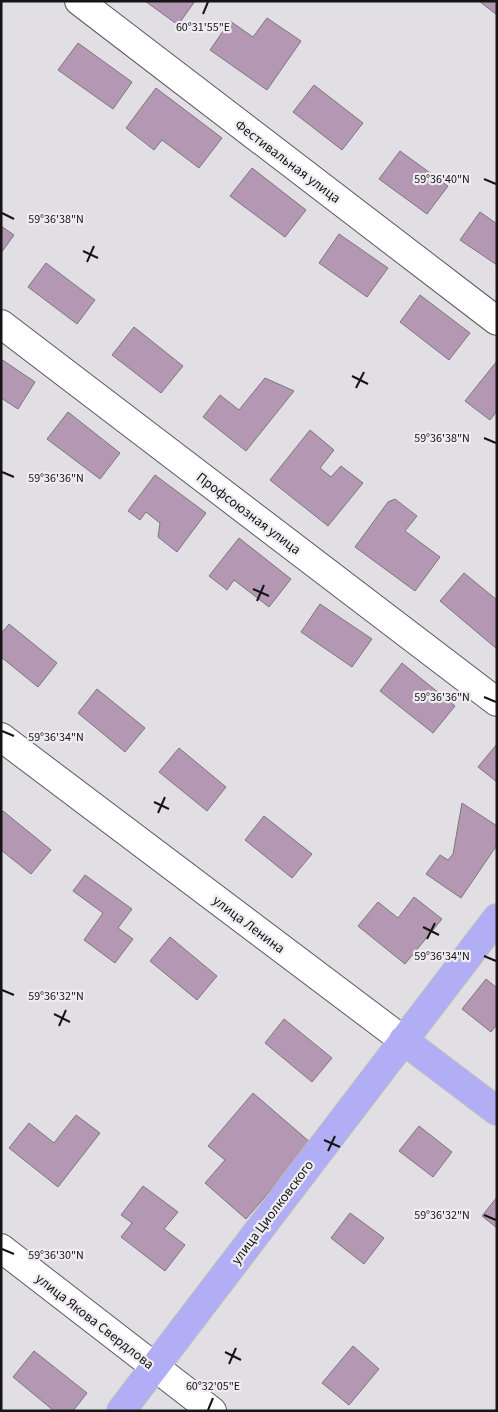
<svg xmlns="http://www.w3.org/2000/svg" width="498" height="1412" font-family="'Source Sans 3',sans-serif">
	<style>
		.building { fill: #b397b3; stroke: #7b787b }
		.lines { fill: none; stroke-linecap: round; stroke-linejoin: round }
		.minor-casing { stroke: #5b595d; stroke-width: 30 }
		.major-casing { stroke: #bdbdbe; stroke-width: 30 }
		.minor { stroke: #fff; stroke-width: 28 }
		.major { stroke: #b2aef5; stroke-width: 28 }
		.ticks { fill: none; stroke: #151516; stroke-width: 2 }
		.labels { text-anchor: middle; stroke-width: 4.5; stroke-linejoin: round; paint-order: stroke }
		.street-label { font-size: 14px; fill: #151516; stroke: #eeecf1 }
		.ticks-label { font-size: 12px; text-anchor: middle; fill: #151516; stroke: #eeecf1; stroke-width: 4.5; stroke-linejoin: round; paint-order: stroke }
	</style>
	<rect width="100%" height="100%" fill="#e1dfe4"/>
	<path class="building" d="M 145,1 L 195,1 L 178,25 Z
		M 479,1 L 497,1 L 497,15 Z
		M 267,18 L 301,41 L 267,90 L 210,50 L 230,21 L 253,37 Z
		M 78,43 L 132,82 L 113,109 L 58,70 Z
		M 314,85 L 363,123 L 342,150 L 293,112 Z
		M 156,88 L 222,138 L 199,168 L 162,140 L 154,150 L 126,128 Z
		M 400,151 L 448,186 L 427,214 L 379,179 Z
		M 252,168 L 306,210 L 285,237 L 230,196 Z
		M 480,212 L 497,224 L 497,265 L 460,240 Z
		M 1,226 L 14,235 L 1,253 Z
		M 339,234 L 388,268 L 367,297 L 319,263 Z
		M 46,263 L 95,300 L 77,324 L 28,287 Z
		M 420,295 L 470,333 L 449,360 L 400,322 Z
		M 134,327 L 183,366 L 161,393 L 112,355 Z
		M 1,359 L 35,382 L 18,409 L 1,398 Z
		M 497,361 L 497,411 L 490,420 L 465,401 Z
		M 265,378 L 294,391 L 246,451 L 203,417 L 220,395 L 239,410 Z
		M 68,412 L 120,453 L 100,479 L 47,439 Z
		M 310,430 L 334,450 L 320,468 L 331,477 L 341,466 L 363,483 L 328,526 L 270,480 Z
		M 155,475 L 206,513 L 177,552 L 158,537 L 160,523 L 146,512 L 140,520 L 128,511 Z
		M 395,499 L 417,516 L 405,531 L 440,557 L 415,591 L 355,547 L 388,502 Z
		M 239,538 L 291,579 L 269,607 L 234,580 L 227,590 L 209,576 Z
		M 464,573 L 497,600 L 497,649 L 440,601 Z
		M 320,604 L 372,639 L 352,667 L 301,632 Z
		M 9,624 L 57,663 L 38,687 L 1,657 L 1,634 Z
		M 402,663 L 455,706 L 433,733 L 380,691 Z
		M 97,689 L 145,728 L 125,752 L 78,713 Z
		M 497,744 L 497,782 L 478,767 Z
		M 179,748 L 226,787 L 207,811 L 159,772 Z
		M 462,803 L 497,826 L 497,845 L 461,898 L 426,874 L 440,855 L 448,860 L 453,854 Z
		M 3,811 L 51,850 L 31,874 L 1,850 L 1,814 Z
		M 264,816 L 312,854 L 292,878 L 245,840 Z
		M 85,875 L 132,909 L 118,928 L 133,939 L 115,963 L 84,940 L 103,913 L 73,891 Z
		M 414,897 L 442,919 L 405,964 L 358,926 L 378,902 L 398,918 Z
		M 170,937 L 217,976 L 197,1000 L 150,961 Z
		M 486,979 L 497,988 L 497,1024 L 491,1032 L 462,1009 Z
		M 284,1019 L 332,1058 L 312,1082 L 265,1043 Z
		M 253,1093 L 311,1143 L 246,1219 L 205,1183 L 225,1160 L 208,1146 Z
		M 76,1115 L 100,1133 L 58,1187 L 9,1148 L 29,1123 L 54,1143 Z
		M 419,1126 L 452,1152 L 433,1177 L 399,1151 Z
		M 143,1186 L 178,1212 L 164,1229 L 185,1245 L 165,1271 L 121,1237 L 132,1223 L 121,1215 Z
		M 497,1197 L 497,1228 L 482,1216 Z
		M 350,1213 L 384,1238 L 364,1264 L 331,1238 Z
		M 353,1346 L 379,1369 L 349,1405 L 322,1383 Z
		M 34,1351 L 87,1393 L 73,1411 L 54,1411 L 13,1377 Z"/>
	<g class="lines">
		<defs>
			<path id="minor" d="M 79,1 L 497,321
				M 1,324 L 497,702
				M 1,737 L 403,1040
				M 1,1248 L 212,1411"/>
			<path id="major" d="M 403,1040 L 497,1111
				M 121,1411 L 497,918"/>
		</defs>
		<use href="#minor" class="minor-casing"/>
		<use href="#major" class="major-casing"/>
		<use href="#minor" class="minor"/>
		<use href="#major" class="major"/>
	</g>
	<path class="ticks" d="M 203,14 L 208,2M 484,179 L 496,184M 2,213 L 14,219M 83,251 L 98,258M 87,262 L 94,246M 352,376 L 368,384M 356,388 L 364,372M 484,438 L 496,443M 2,472 L 14,477M 253,589 L 269,596M 257,601 L 264,585M 484,697 L 496,702M 2,731 L 14,736M 154,802 L 169,809M 158,813 L 165,797M 423,927 L 439,935M 427,939 L 435,923M 484,956 L 496,961M 2,990 L 14,995M 54,1014 L 70,1022M 59,1026 L 66,1010M 324,1140 L 340,1147M 328,1151 L 335,1136M 484,1215 L 496,1220M 2,1249 L 14,1254M 225,1352 L 241,1360M 229,1364 L 236,1348M 208,1410 L 213,1398"/>
	<g class="labels">
		<g class="street-label">
			<text transform="translate(288 161) rotate(37)" y="5">Фестивальная улица</text>
			<text transform="translate(249 513) rotate(37)" y="5">Профсоюзная улица</text>
			<text transform="translate(249 924) rotate(37)" y="5">улица Ленина</text>
			<text transform="translate(272 1212) rotate(-53)" y="5">улица Циолковского</text>
			<text transform="translate(95 1321) rotate(38)" y="5">улица Якова Свердлова</text>
		</g>
	</g>
	<g class="ticks-label">
		<text x="203" y="31">60°31'55"E</text>
		<text x="442" y="183">59°36'40"N</text>
		<text x="56" y="223">59°36'38"N</text>
		<text x="442" y="442">59°36'38"N</text>
		<text x="56" y="482">59°36'36"N</text>
		<text x="442" y="701">59°36'36"N</text>
		<text x="56" y="741">59°36'34"N</text>
		<text x="442" y="960">59°36'34"N</text>
		<text x="56" y="1000">59°36'32"N</text>
		<text x="442" y="1219">59°36'32"N</text>
		<text x="56" y="1259">59°36'30"N</text>
		<text x="213" y="1390">60°32'05"E</text>
	</g>
	<rect width="498" height="1412" fill="none" stroke="#151516" stroke-width="5"/>
</svg>
